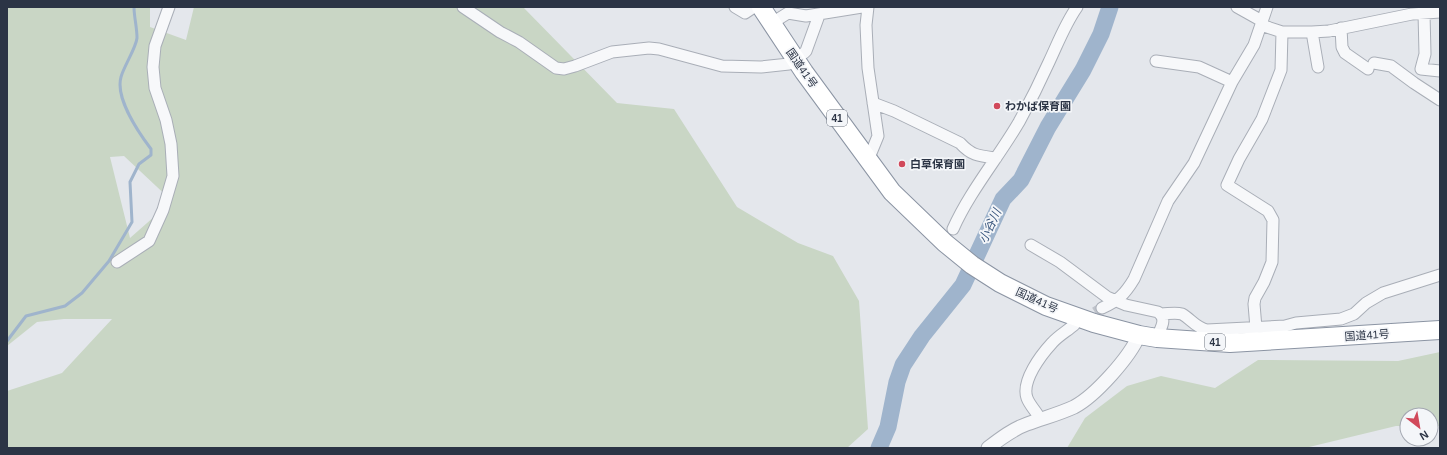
<svg xmlns="http://www.w3.org/2000/svg" width="1447" height="455" font-family="Helvetica,'Noto Sans JP',sans-serif">
	<style>
		.green { fill: #c9d6c5; fill-rule: evenodd }
		.lines { fill: none; stroke-linecap: round; stroke-linejoin: round }
		.stream { stroke: #9fb4cc; stroke-width: 3 }
		.river { stroke: #9fb4cc; stroke-width: 17 }
		.minor-tunnel { stroke: #bfc3cb; stroke-width: 11; stroke-dasharray: 11 5.5; stroke-linecap: butt }
		.minor-casing { stroke: #a9aeb7; stroke-width: 13 }
		.tertiary-casing { stroke: #a9aeb7; stroke-width: 15 }
		.trunk-casing { stroke: #8b94a3; stroke-width: 20 }
		.minor { stroke: #f7f8fa; stroke-width: 11 }
		.tertiary { stroke: #f7f8fa; stroke-width: 13 }
		.trunk { stroke: #fff; stroke-width: 18 }
		.poi-dot { fill: #d1495b; stroke: #f4f6f9; stroke-width: 1.5 }
		.labels { text-anchor: middle; stroke-width: 3.5; stroke-linejoin: round; paint-order: stroke }
		.shield { fill: #f4f6f9; stroke: #676e7b; stroke-width: 1 }
		.shield-label { font-size: 10px; font-weight: bold; fill: #2b3445 }
		.street-label { font-size: 11px; fill: #2b3445; stroke: #f4f6f9 }
		.poi-label { font-size: 11px; font-weight: bold; fill: #2b3445; stroke: #f4f6f9; text-anchor: start }
		.water-label { font-size: 12px; font-style: italic; fill: #34527a; stroke: #f4f6f9 }
	</style>
	<rect width="100%" height="100%" fill="#e4e7ec"/>
	<path class="green" d="M 7,7 L 150,7 L 150,27 L 186,40 L 194,7 L 523,7 L 617,103 L 674,109 L 737,207 L 798,243 L 833,256 L 859,301 L 868,429 L 847,448 L 7,448 L 7,391 L 62,373 L 112,319 L 64,319 L 37,322 L 7,346 ZM 124,156 L 172,201 L 130,238 L 110,157 Z
		M 1440,352 L 1440,426 L 1431,426 L 1431,415 L 1407,415 L 1407,426 L 1396,426 L 1305,448 L 1067,448 L 1085,418 L 1127,386 L 1161,376 L 1215,388 L 1258,360 L 1398,361 Z"/>
	<g class="lines">
		<path class="stream" d="M 7,341 L 26,316 L 65,306 L 82,293 L 109,261 L 132,222 L 130,182 L 139,164 L 151,155 L 151,149 C 139,133 115,98 121,77 C 124,66 136,48 137,38 C 137,27 134,17 134,7"/>
		<path class="river" d="M 879,448 L 888,427 L 897,382 L 903,365 L 922,336 L 963,285 L 1003,199 L 1021,180 L 1048,127 L 1083,70 L 1101,34 L 1110,7"/>
		<path class="minor-tunnel" d="M 1081,321 L 1102,308"/>
		<defs>
			<path id="minor" d="M 463,7 L 500,32 L 519,42 L 556,68 L 564,69 L 575,66 L 612,52 L 649,48 L 659,49 L 722,66 L 761,67 L 789,64
				M 735,7 L 745,13 L 754,7
				M 1237,7 L 1262,21
				M 1424,13 L 1425,54 L 1421,69 L 1440,71
				M 772,23 L 788,13 L 806,16 L 862,7
				M 1261,25 L 1282,32 L 1312,32 L 1329,31 L 1412,14 L 1440,12
				M 1341,28 L 1342,47 L 1345,53 L 1368,69
				M 1312,32 L 1318,67
				M 804,53 L 806,51 L 818,18 L 818,14
				M 1156,61 L 1199,67 L 1232,82
				M 1374,63 L 1391,66 L 1414,83 L 1440,100
				M 873,103 L 894,111 L 960,143 C 972,156 979,156 996,158
				M 866,158 L 871,153 L 878,136 L 868,68 L 866,25 L 868,7
				M 953,229 C 970,191 998,158 1019,122 C 1030,102 1040,82 1049,62 C 1058,43 1065,24 1077,7
				M 1031,245 L 1060,262 L 1107,297 L 1126,305 L 1158,312 C 1168,320 1160,328 1157,338
				M 117,262 L 149,241 L 163,210 L 173,176 L 171,144 L 166,120 L 155,88 L 153,67 L 155,46 L 169,7
				M 1102,308 C 1118,301 1125,294 1134,279 L 1168,201 L 1194,163 L 1232,82 L 1254,45 L 1267,7
				M 1161,314 C 1168,314 1175,312 1182,314 C 1191,319 1195,327 1207,330 L 1285,326 L 1296,323 L 1341,319 L 1354,314 L 1366,303 L 1383,293 L 1440,275
				M 1256,328 L 1254,304 L 1255,298 L 1264,282 L 1272,262 L 1273,220 L 1268,211 L 1227,185 L 1239,159 L 1262,119 L 1281,70 L 1282,32
				M 1040,419 C 1037,412 1030,406 1027,398 C 1021,381 1041,355 1052,343 C 1058,336 1067,331 1074,325"/>
			<path id="tertiary" d="M 988,448 C 1001,438 1013,429 1027,424 C 1043,418 1059,414 1074,407 C 1095,396 1130,357 1139,335"/>
			<path id="trunk" d="M 761,7 L 804,72 L 892,192 L 945,243 L 972,265 L 1000,283 L 1046,306 L 1094,323 L 1139,335 L 1157,338 L 1230,343 L 1440,330"/>
		</defs>
		<use href="#minor" class="minor-casing"/>
		<use href="#tertiary" class="tertiary-casing"/>
		<use href="#trunk" class="trunk-casing"/>
		<use href="#minor" class="minor"/>
		<use href="#tertiary" class="tertiary"/>
		<use href="#trunk" class="trunk"/>
	</g>
	<g class="poi-dot">
		<circle cx="997" cy="106" r="4"/>
		<circle cx="902" cy="164" r="4"/>
	</g>
	<g class="labels">
		<g class="shield">
			<rect x="827" y="110" width="20" height="16" rx="3"/>
			<rect x="1205" y="334" width="20" height="16" rx="3"/>
		</g>
		<g class="shield-label">
			<text x="837" y="122">41</text>
			<text x="1215" y="346">41</text>
		</g>
		<g class="street-label">
			<text transform="translate(802 68) rotate(55)" y="4">国道41号</text>
			<text transform="translate(1037 300) rotate(24)" y="4">国道41号</text>
			<text transform="translate(1367 335) rotate(-4)" y="4">国道41号</text>
		</g>
		<g class="poi-label">
			<text x="1005" y="110">わかば保育園</text>
			<text x="910" y="168">白草保育園</text>
		</g>
		<g class="water-label">
			<text transform="translate(990 226) rotate(-65)" y="4">小谷川</text>
		</g>
	</g>
	<rect width="1447" height="455" fill="none" stroke="#2b3445" stroke-width="16"/>
	<g transform="translate(1419 427) rotate(149)"><circle r="19" fill="#f4f6f9" stroke="#a4a8b1"/>
	<path d="M0-3L7 15L0 10L-7 15Z" fill="#d1495b"/>
	<text y="-6" font-size="11" font-weight="bold" text-anchor="middle" fill="#2b3445">N</text>
	</g>
</svg>
